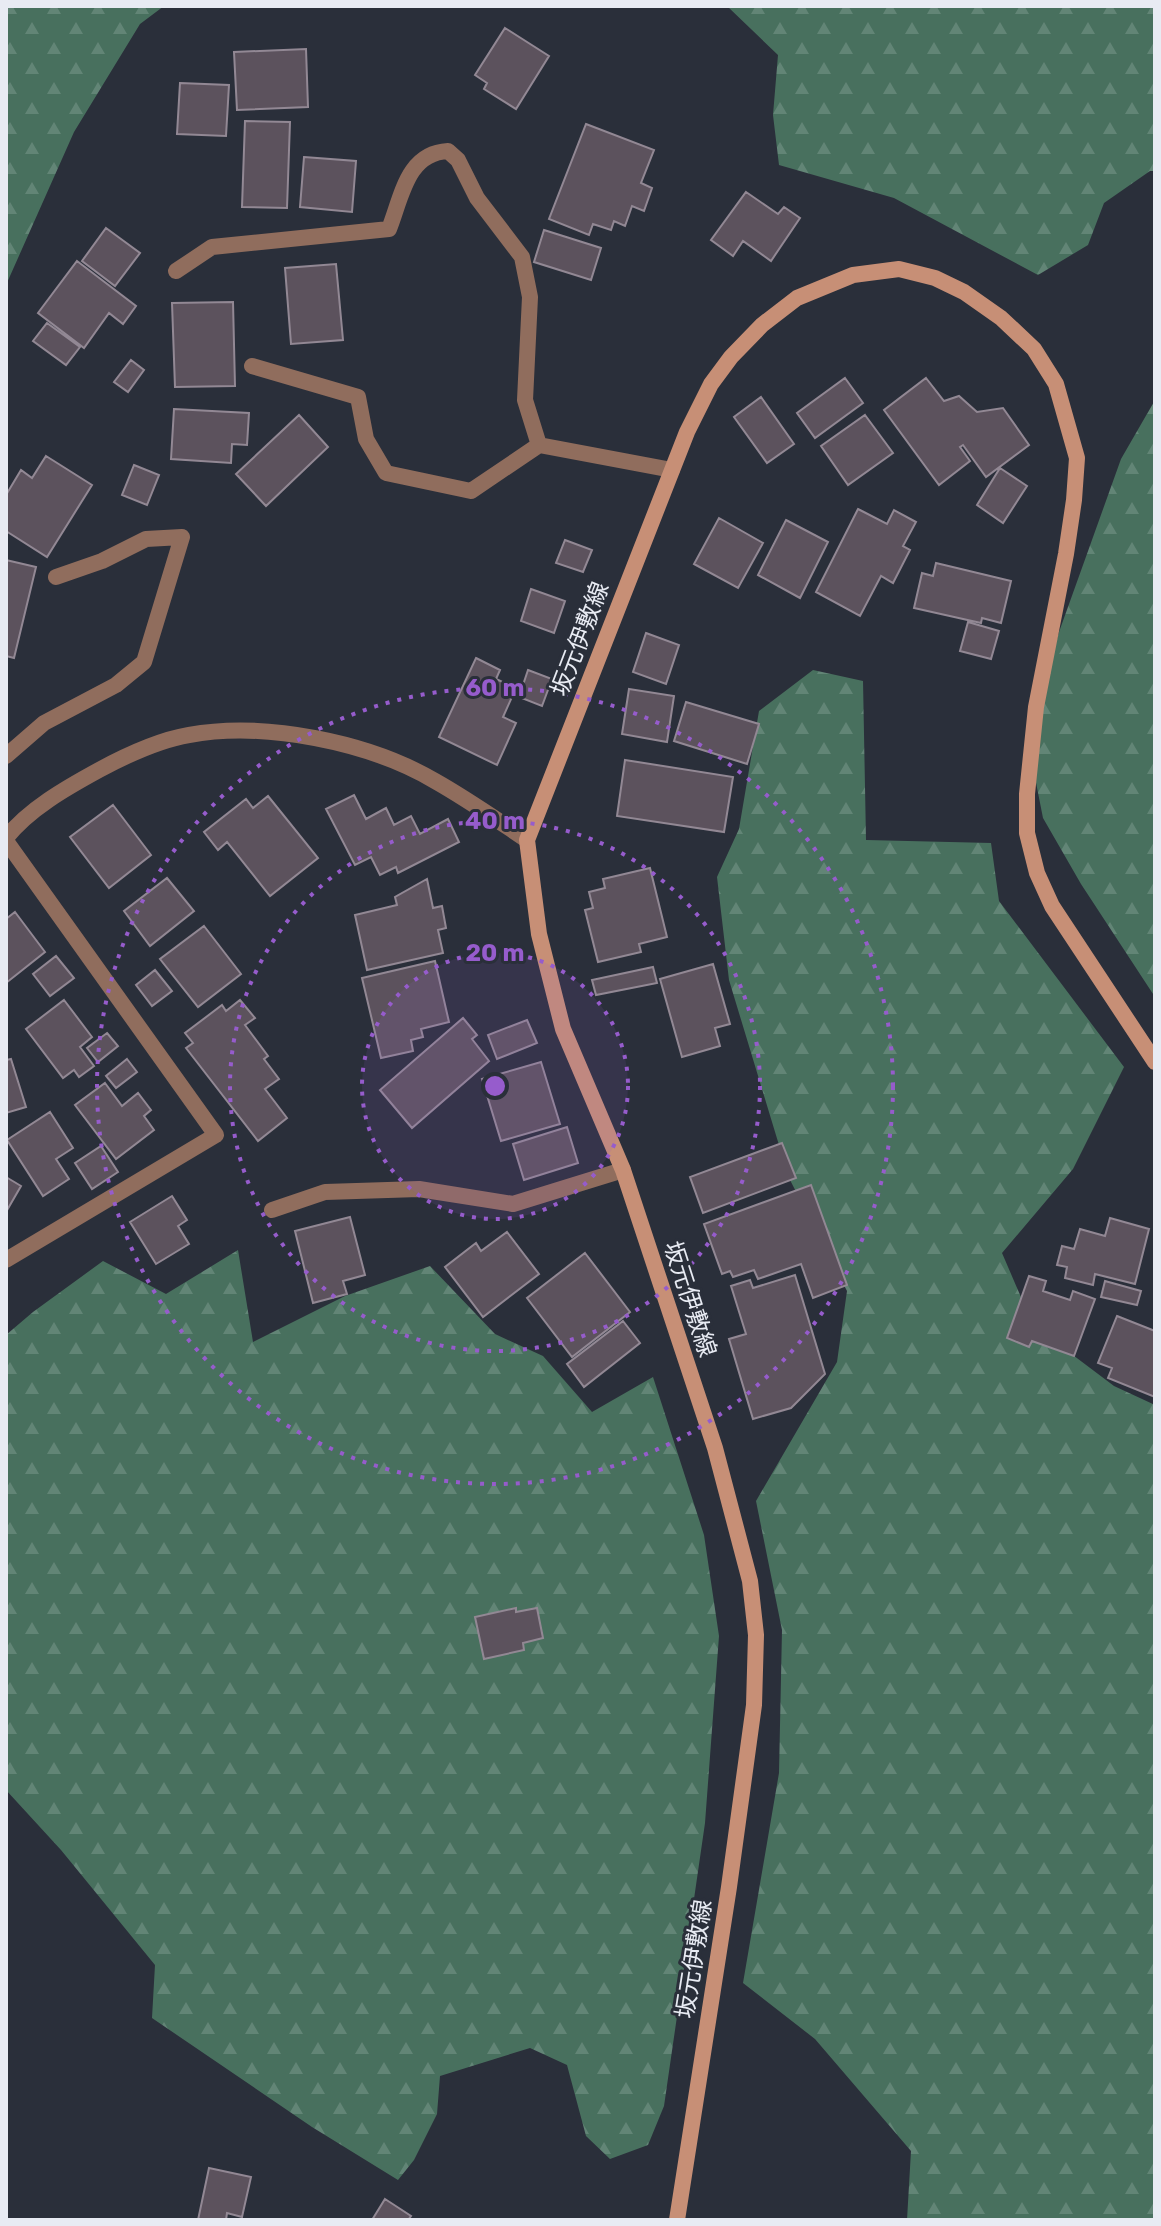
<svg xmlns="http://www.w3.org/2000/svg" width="1161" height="2226" font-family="Rubik,'Noto Sans JP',sans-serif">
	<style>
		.forest { fill: url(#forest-firs) }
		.building { fill: #5c525d; stroke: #928894; stroke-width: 2 }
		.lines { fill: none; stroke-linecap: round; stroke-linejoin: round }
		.minor { stroke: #906d5d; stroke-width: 16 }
		.tertiary { stroke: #906d5d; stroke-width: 16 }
		.secondary { stroke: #c78f76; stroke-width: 16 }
		.ring { fill: none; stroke: #965ccc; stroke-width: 4; stroke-dasharray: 4 8 }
		.labels { text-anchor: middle; stroke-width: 6; stroke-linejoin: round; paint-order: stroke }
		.street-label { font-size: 24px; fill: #e8ebf3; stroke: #2a2f3a }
		.centre { fill: #965ccc; stroke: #2a2f3a; stroke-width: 4 }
		.ring-label { font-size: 24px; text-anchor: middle; font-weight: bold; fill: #965ccc; stroke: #2a2f3a; stroke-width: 6; stroke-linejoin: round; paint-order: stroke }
	</style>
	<defs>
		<pattern id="forest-firs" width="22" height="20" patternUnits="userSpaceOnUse" patternTransform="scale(2)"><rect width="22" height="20" fill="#48705e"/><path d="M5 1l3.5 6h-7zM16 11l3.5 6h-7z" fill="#628576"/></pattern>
	</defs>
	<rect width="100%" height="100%" fill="#2a2f3a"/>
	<path class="forest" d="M 6,6 L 164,6 L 140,24 L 74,132 L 6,285 Z
		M 727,6 L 1155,6 L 1155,171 L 1150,171 L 1104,203 L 1088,245 L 1038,275 L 894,198 L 779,165 L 773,115 L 778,55 Z
		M 1155,400 L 1155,997 L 1081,884 L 1043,818 L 1028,742 L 1059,632 L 1121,459 Z
		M 813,670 L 863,681 L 866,840 L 991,843 L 999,901 L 1124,1067 L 1073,1169 L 1002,1253 L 1033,1325 L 1114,1386 L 1155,1405 L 1155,2220 L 907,2220 L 911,2151 L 815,2039 L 743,1983 L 779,1773 L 782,1630 L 756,1501 L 837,1362 L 847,1291 L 789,1178 L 729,980 L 717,877 L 739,829 L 759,711 Z
		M 238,1250 L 253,1342 L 345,1296 L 430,1266 L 495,1334 L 543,1356 L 592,1412 L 653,1377 L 704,1535 L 719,1636 L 705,1823 L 664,2106 L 648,2145 L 610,2159 L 586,2136 L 567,2065 L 530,2048 L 440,2076 L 437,2114 L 414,2160 L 398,2180 L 312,2127 L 152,2018 L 155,1965 L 61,1850 L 6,1790 L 6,1335 L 33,1312 L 103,1261 L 166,1294 Z"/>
	<path class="building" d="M 505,28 L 549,56 L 516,109 L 484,89 L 487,83 L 475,75 Z
		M 306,49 L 308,107 L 237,110 L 234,52 Z
		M 180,83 L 229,85 L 226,136 L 177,134 Z
		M 245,121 L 290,122 L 287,208 L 242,207 Z
		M 586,124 L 654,150 L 641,183 L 652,188 L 644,211 L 632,206 L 625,226 L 614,221 L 611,230 L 593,224 L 589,235 L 549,219 Z
		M 304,157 L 356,161 L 352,212 L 300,207 Z
		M 746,192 L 778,214 L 784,207 L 800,218 L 771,261 L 743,241 L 733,256 L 711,240 Z
		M 106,228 L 140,253 L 115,286 L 82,261 Z
		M 544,230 L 601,248 L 591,280 L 534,262 Z
		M 77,261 L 136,306 L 123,324 L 109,313 L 84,348 L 38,313 Z
		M 336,264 L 343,340 L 291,344 L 285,268 Z
		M 233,302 L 235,386 L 175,387 L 172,303 Z
		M 47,323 L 80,347 L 66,365 L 33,341 Z
		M 131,360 L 144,370 L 128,392 L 114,382 Z
		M 845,378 L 863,403 L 815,438 L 797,413 Z
		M 926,378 L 944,401 L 959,396 L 977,412 L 1003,408 L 1029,445 L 986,477 L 963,445 L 960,447 L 970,461 L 939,485 L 884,410 Z
		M 761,397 L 794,444 L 767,463 L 734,417 Z
		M 174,409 L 249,413 L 247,445 L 232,444 L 231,463 L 171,459 Z
		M 299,415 L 328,447 L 266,506 L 236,474 Z
		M 865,415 L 893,453 L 848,485 L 821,446 Z
		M 46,456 L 92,485 L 47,557 L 6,531 L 6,495 L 21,470 L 32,478 Z
		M 134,465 L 159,475 L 147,505 L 122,495 Z
		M 1000,468 L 1027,486 L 1003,523 L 977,505 Z
		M 858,509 L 887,524 L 894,510 L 916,522 L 903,546 L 910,550 L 893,583 L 881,576 L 860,616 L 816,592 Z
		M 719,518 L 763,543 L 738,588 L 694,564 Z
		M 786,520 L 828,542 L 800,598 L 758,575 Z
		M 565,540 L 592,550 L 583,572 L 556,563 Z
		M 6,560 L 36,567 L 14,658 L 6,656 Z
		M 936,563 L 1011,581 L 1001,623 L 982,618 L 981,623 L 914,608 L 922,573 L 933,576 Z
		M 531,589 L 565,601 L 554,633 L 521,621 Z
		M 968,622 L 999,631 L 991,659 L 960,651 Z
		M 646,633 L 679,645 L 666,684 L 633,672 Z
		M 476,658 L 500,670 L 496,679 L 516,688 L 503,717 L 516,723 L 497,765 L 439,737 Z
		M 528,670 L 552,679 L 542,706 L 519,697 Z
		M 629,689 L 674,696 L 667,742 L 622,734 Z
		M 686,702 L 759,724 L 747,764 L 674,741 Z
		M 625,760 L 733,777 L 724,832 L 617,816 Z
		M 354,795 L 366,819 L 386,808 L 394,825 L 411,816 L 420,834 L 448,819 L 459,842 L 398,873 L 396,867 L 380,875 L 371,857 L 355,865 L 326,809 Z
		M 268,796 L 318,858 L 270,896 L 227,842 L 218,850 L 204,832 L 246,799 L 253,808 Z
		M 113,805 L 151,855 L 109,888 L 70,837 Z
		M 650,868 L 667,937 L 639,944 L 641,952 L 598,962 L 585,910 L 593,908 L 589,892 L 605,888 L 603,879 Z
		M 167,878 L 194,911 L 150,946 L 124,911 Z
		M 427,879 L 433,908 L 442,906 L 446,928 L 438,930 L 443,953 L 367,970 L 355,915 L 397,905 L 395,897 Z
		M 15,912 L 45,952 L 6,983 L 6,919 Z
		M 204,926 L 241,974 L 198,1007 L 160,959 Z
		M 56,956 L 74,978 L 50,996 L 33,974 Z
		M 435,961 L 449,1022 L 421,1029 L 423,1037 L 411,1040 L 413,1051 L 381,1058 L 362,978 Z
		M 713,964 L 730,1024 L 715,1028 L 720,1046 L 682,1057 L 660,979 Z
		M 653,967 L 657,983 L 596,995 L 592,980 Z
		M 155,970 L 172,991 L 152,1006 L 136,985 Z
		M 64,1000 L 92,1037 L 80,1047 L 94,1066 L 79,1077 L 74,1070 L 63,1078 L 26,1029 Z
		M 240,1000 L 255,1018 L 245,1025 L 268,1056 L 264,1059 L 279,1079 L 265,1089 L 287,1118 L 258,1141 L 186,1048 L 193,1043 L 185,1033 L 222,1005 L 226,1011 Z
		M 463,1018 L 477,1035 L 472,1039 L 489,1061 L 412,1128 L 380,1090 Z
		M 527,1020 L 537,1043 L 497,1059 L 488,1035 Z
		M 107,1033 L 118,1046 L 98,1062 L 87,1048 Z
		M 11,1059 L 26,1107 L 6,1113 L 6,1060 Z
		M 127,1059 L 137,1072 L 116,1088 L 106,1076 Z
		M 541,1062 L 560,1124 L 501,1141 L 482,1079 Z
		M 105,1083 L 122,1106 L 138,1093 L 151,1110 L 144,1116 L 154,1130 L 116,1159 L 75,1105 Z
		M 50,1112 L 73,1148 L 56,1159 L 69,1179 L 43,1196 L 7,1140 Z
		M 567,1127 L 578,1163 L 524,1180 L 513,1144 Z
		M 782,1143 L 796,1178 L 703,1213 L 690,1177 Z
		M 101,1146 L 118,1172 L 92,1189 L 75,1163 Z
		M 6,1177 L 21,1186 L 6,1212 Z
		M 811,1185 L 847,1285 L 813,1298 L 801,1264 L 758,1279 L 754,1270 L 733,1277 L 730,1271 L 722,1274 L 704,1224 Z
		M 172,1196 L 187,1220 L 178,1226 L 189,1244 L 156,1264 L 130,1222 Z
		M 350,1217 L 365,1275 L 343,1281 L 347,1294 L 313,1303 L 295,1231 Z
		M 1110,1218 L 1149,1229 L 1135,1284 L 1095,1274 L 1093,1285 L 1065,1278 L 1067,1267 L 1057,1265 L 1062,1246 L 1074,1249 L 1080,1229 L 1105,1236 Z
		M 507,1232 L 539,1274 L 483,1317 L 445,1267 L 476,1243 L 481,1251 Z
		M 585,1253 L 630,1312 L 572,1357 L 527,1298 Z
		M 795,1275 L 825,1374 L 791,1408 L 753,1419 L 729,1339 L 746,1334 L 731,1286 L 750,1280 L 753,1288 Z
		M 1029,1276 L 1046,1281 L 1043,1291 L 1070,1300 L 1073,1291 L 1095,1299 L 1074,1356 L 1032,1341 L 1029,1347 L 1007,1338 Z
		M 1105,1281 L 1141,1291 L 1137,1305 L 1101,1297 Z
		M 1117,1316 L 1155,1331 L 1155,1397 L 1108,1378 L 1112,1368 L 1098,1363 Z
		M 623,1321 L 640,1343 L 584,1387 L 567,1364 Z
		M 516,1608 L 516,1612 L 537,1608 L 543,1638 L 523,1643 L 524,1650 L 484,1659 L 475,1617 Z
		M 209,2168 L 251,2177 L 242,2217 L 227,2213 L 226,2220 L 198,2220 Z
		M 385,2199 L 411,2216 L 408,2220 L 372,2220 Z"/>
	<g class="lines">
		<path class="minor" d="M 176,271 L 212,247 L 389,229 C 402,196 407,153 448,151 L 458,160 L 477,198 L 522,257 L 530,297 L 525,400 L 539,445 L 672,470
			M 252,366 L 358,397 L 366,439 L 386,473 L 471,491 L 539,445
			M 6,756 L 44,723 L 116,685 L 144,662 L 182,537 L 146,539 L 102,561 L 56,577
			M 6,841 L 216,1135 L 6,1260
			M 272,1210 L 325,1192 L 419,1189 L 513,1204 L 623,1170"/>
		<path class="tertiary" d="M 6,838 C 29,809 66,788 99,770 C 125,756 159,740 189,735 C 264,721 369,742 435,781 C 467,799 497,820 527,840"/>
		<path class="secondary" d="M 677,2220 L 729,1887 L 754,1705 L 756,1635 L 750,1581 L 715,1448 L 623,1170 L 563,1029 L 539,934 L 527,840 L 687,432 L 711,384 L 731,357 L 762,325 L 797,298 L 853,275 L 899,269 L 935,278 L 964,292 L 1001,318 L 1034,349 L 1056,384 L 1077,458 L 1074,500 L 1066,554 L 1036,707 L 1027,794 L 1027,833 L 1037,873 L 1052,906 L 1155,1062"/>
	</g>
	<circle cx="495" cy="1086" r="133" fill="#965ccc" fill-opacity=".12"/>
	<g class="ring">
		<circle cx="495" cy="1086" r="133"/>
		<circle cx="495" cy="1086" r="265"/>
		<circle cx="495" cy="1086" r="398"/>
	</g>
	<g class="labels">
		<g class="street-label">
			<text transform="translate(580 639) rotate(-69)" y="8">坂元伊敷線</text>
			<text transform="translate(690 1299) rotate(72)" y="8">坂元伊敷線</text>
			<text transform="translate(694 1959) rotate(-81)" y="8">坂元伊敷線</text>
		</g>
	</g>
	<circle cx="495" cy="1086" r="12" class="centre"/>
	<g class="ring-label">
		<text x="495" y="696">60 m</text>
		<text x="495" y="829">40 m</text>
		<text x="495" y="961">20 m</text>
	</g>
	<rect width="1161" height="2226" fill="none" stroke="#e8ebf3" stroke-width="16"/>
</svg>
